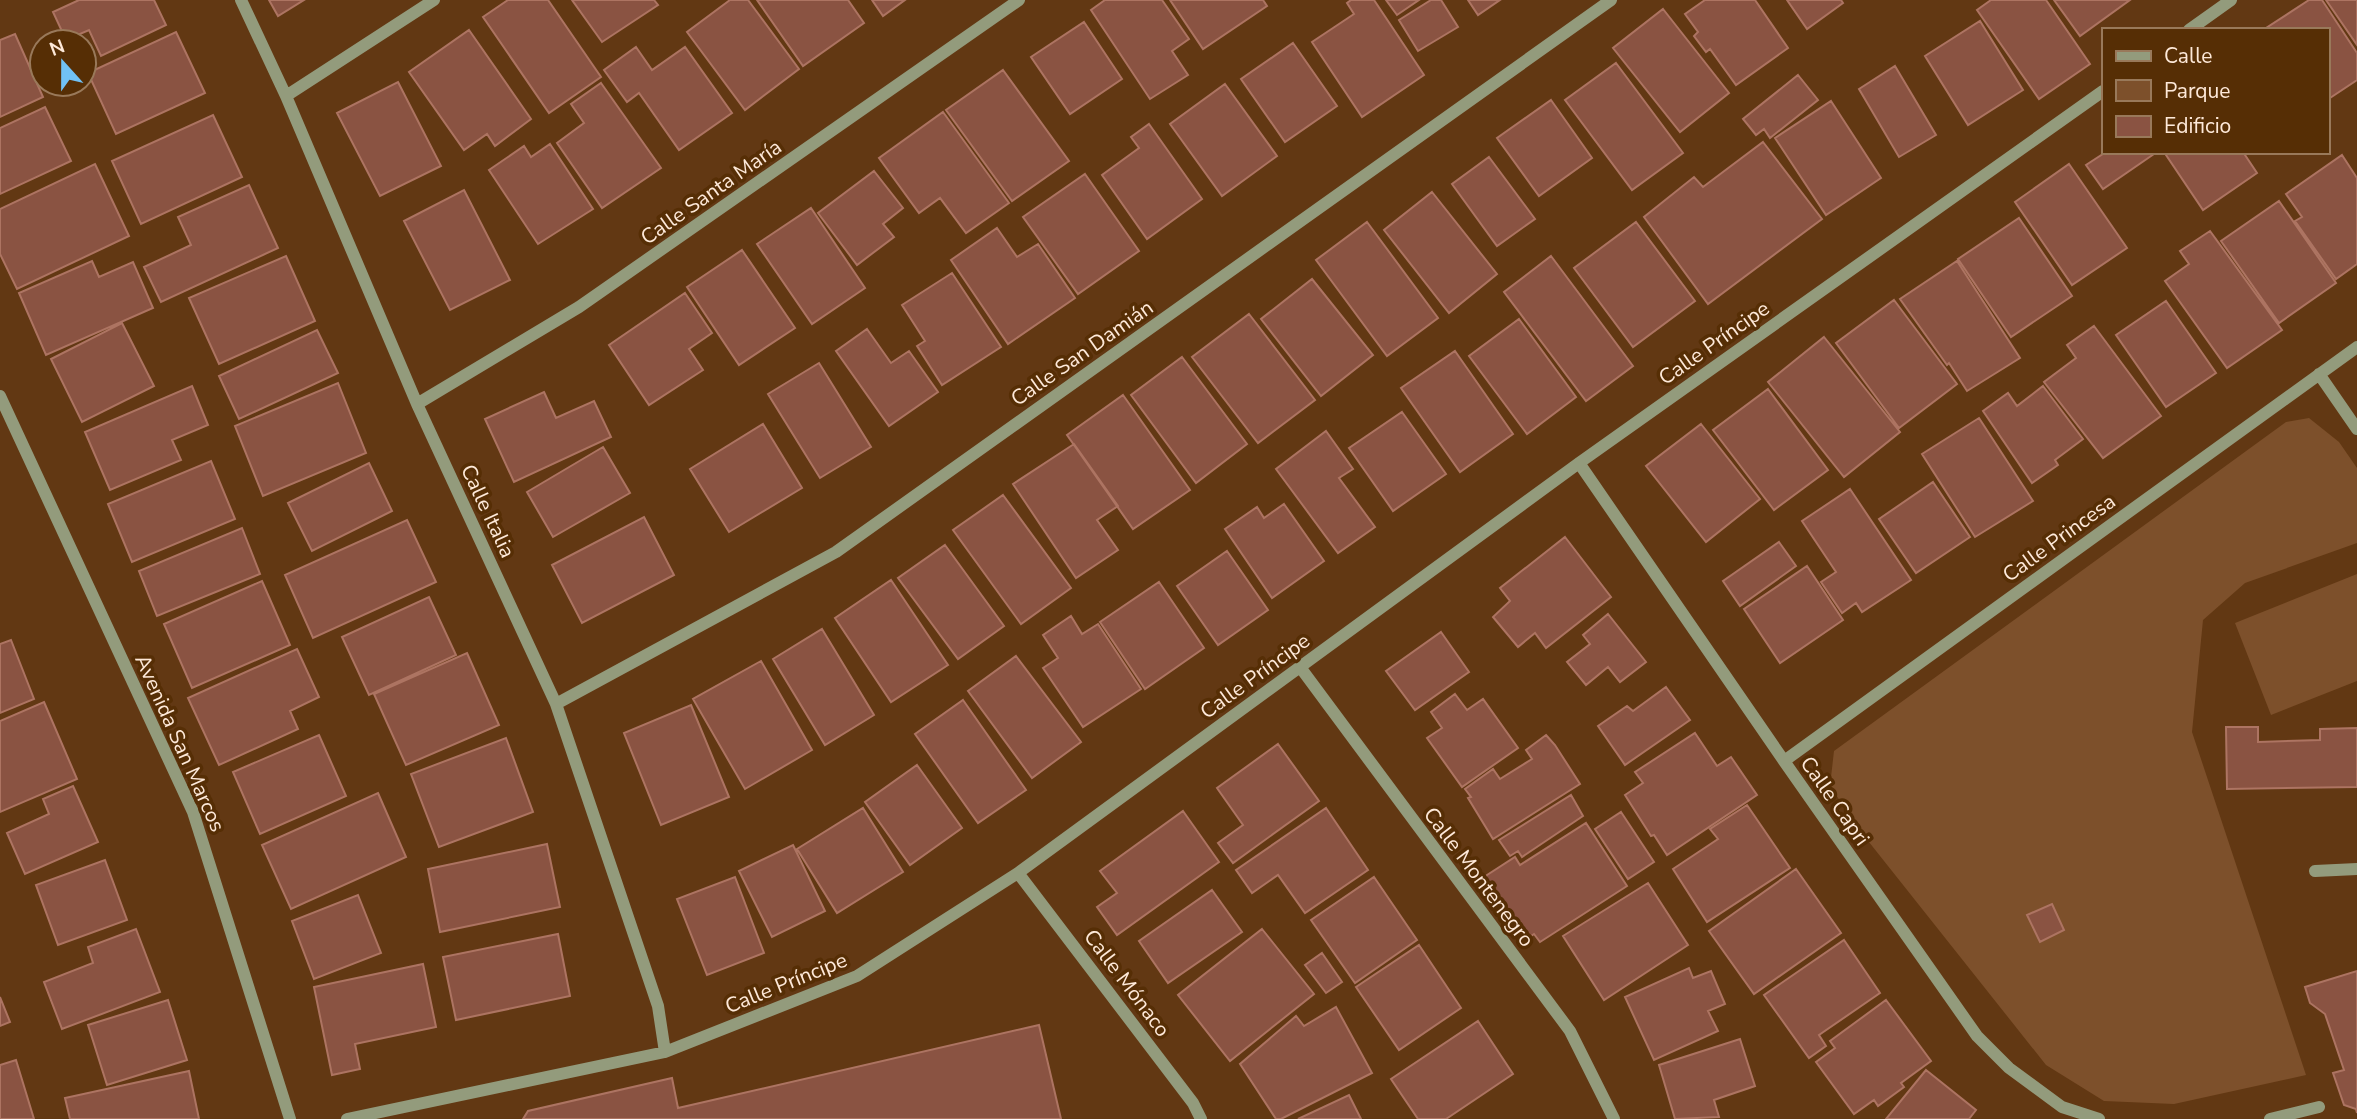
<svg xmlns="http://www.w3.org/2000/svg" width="2357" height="1119" font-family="'Nunito Sans',sans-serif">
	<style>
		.green { fill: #7d502b }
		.building { fill: #8a5342; stroke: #ad7462; stroke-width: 2 }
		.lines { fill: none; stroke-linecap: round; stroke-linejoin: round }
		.minor { stroke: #939b7c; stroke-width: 12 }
		.labels { text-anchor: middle; stroke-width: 7; stroke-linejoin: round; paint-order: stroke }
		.street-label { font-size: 21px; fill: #fee9d9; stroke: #562e05 }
	</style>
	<rect width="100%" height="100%" fill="#623813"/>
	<path class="green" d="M 2309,418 L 2339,442 L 2357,468 L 2357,543 L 2245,583 L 2203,620 L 2192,732 L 2306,1075 L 2174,1104 L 2104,1101 L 2046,1065 L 1861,832 L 1830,786 L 1834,751 L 2286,422 Z
		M 2357,574 L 2357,681 L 2271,715 L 2235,623 Z"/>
	<path class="building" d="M 79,0 L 154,0 L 166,25 L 101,56 L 89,30 L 66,40 L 53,12 Z
		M 269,0 L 304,0 L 278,16 Z
		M 508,0 L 548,0 L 601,77 L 549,113 L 483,17 Z
		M 572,0 L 654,0 L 658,5 L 602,42 Z
		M 730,0 L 748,0 L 799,69 L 745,110 L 687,32 Z
		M 757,0 L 848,0 L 864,23 L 803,66 Z
		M 872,0 L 905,0 L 883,16 Z
		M 1105,0 L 1162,0 L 1189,39 L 1172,51 L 1188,75 L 1150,99 L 1091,10 Z
		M 1170,0 L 1263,0 L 1267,6 L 1203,49 Z
		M 1351,0 L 1374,0 L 1424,75 L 1362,117 L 1312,42 L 1354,14 L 1347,3 Z
		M 1386,0 L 1419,0 L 1397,15 Z
		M 1431,0 L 1441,0 L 1458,27 L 1418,51 L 1399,20 Z
		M 1468,0 L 1500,0 L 1478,15 Z
		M 1705,0 L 1755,0 L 1788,48 L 1736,85 L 1710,49 L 1706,52 L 1694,36 L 1698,32 L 1685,14 Z
		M 1787,0 L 1841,0 L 1843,3 L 1807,29 Z
		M 1991,0 L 2046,0 L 2090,64 L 2039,99 L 1977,10 Z
		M 2054,0 L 2130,0 L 2080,36 Z
		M 2309,0 L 2322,0 L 2357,53 L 2357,80 L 2327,100 L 2327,30 L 2263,30 Z
		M 2326,0 L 2357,0 L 2357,45 Z
		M 1663,9 L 1729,93 L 1680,132 L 1613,48 Z
		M 1980,21 L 2023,90 L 1968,125 L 1925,56 Z
		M 1084,22 L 1122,79 L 1070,114 L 1031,57 Z
		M 469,30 L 531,119 L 495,146 L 487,134 L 464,150 L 409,72 Z
		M 176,32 L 205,93 L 116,134 L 88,73 Z
		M 15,34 L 43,97 L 0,117 L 0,40 Z
		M 1293,43 L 1337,106 L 1285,142 L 1241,79 Z
		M 636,47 L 652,70 L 685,47 L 732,113 L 679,150 L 639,93 L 627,102 L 604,70 Z
		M 1616,63 L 1683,153 L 1632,190 L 1565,100 Z
		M 1895,66 L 1936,135 L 1899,157 L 1859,89 Z
		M 1003,70 L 1069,161 L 1012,201 L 946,110 Z
		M 1798,75 L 1818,100 L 1770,138 L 1764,129 L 1756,135 L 1743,119 Z
		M 398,82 L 441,166 L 380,196 L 337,113 Z
		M 601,83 L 661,168 L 602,208 L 557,143 L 584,123 L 571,104 Z
		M 1225,84 L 1277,156 L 1222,196 L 1170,124 Z
		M 1551,100 L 1592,158 L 1539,196 L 1497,138 Z
		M 1831,101 L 1881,178 L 1826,215 L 1775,138 Z
		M 45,107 L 71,161 L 0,194 L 0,128 Z
		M 943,112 L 1009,203 L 966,233 L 940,198 L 919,213 L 879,158 Z
		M 213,115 L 242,177 L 141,224 L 112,161 Z
		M 1149,124 L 1202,199 L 1147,239 L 1102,175 L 1139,148 L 1131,137 Z
		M 1763,142 L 1822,219 L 1708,304 L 1644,217 L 1694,177 L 1703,187 Z
		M 550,144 L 593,209 L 538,244 L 489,170 L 524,146 L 531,157 Z
		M 2106,152 L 2153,152 L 2154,154 L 2103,189 L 2086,165 Z
		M 2164,152 L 2243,152 L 2257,173 L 2203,210 Z
		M 2342,155 L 2357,178 L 2357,264 L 2336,279 L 2295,221 L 2302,217 L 2286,194 Z
		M 1489,157 L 1535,219 L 1497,246 L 1452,184 Z
		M 95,164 L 129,236 L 17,289 L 0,254 L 0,209 Z
		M 2069,164 L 2127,248 L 2072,285 L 2015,202 Z
		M 874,171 L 903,208 L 883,224 L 894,237 L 857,265 L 818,213 Z
		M 1085,174 L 1139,251 L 1078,294 L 1023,217 Z
		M 249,185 L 278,248 L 161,302 L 144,267 L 191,245 L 178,217 Z
		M 464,190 L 510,280 L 450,310 L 404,221 Z
		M 1432,192 L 1497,274 L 1449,313 L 1384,230 Z
		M 2279,201 L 2336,283 L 2279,323 L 2221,241 Z
		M 811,208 L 865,288 L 812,324 L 757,244 Z
		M 2019,218 L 2072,296 L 2011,337 L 1958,259 Z
		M 1367,222 L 1438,318 L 1387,356 L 1316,260 Z
		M 1636,222 L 1695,301 L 1633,347 L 1574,268 Z
		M 997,228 L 1017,257 L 1038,244 L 1075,298 L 1008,344 L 951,260 Z
		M 2210,231 L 2282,330 L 2227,368 L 2165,281 L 2189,264 L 2180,251 Z
		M 742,250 L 795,328 L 739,365 L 687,287 Z
		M 286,256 L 315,321 L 219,364 L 189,298 Z
		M 1551,256 L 1633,366 L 1586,401 L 1504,292 Z
		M 92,261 L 99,277 L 133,262 L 153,308 L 46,355 L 19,293 Z
		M 1957,261 L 2020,358 L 1967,391 L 1949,363 L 1947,365 L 1900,299 Z
		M 952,273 L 1001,347 L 942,385 L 917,346 L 925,341 L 902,305 Z
		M 1312,279 L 1373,355 L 1321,396 L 1261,319 Z
		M 685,293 L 712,333 L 689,349 L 703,370 L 649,405 L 609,345 Z
		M 1894,300 L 1957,384 L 1899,428 L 1836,343 Z
		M 2166,301 L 2216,373 L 2166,407 L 2116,335 Z
		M 1249,314 L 1315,400 L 1258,443 L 1192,357 Z
		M 1519,319 L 1576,397 L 1527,434 L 1469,356 Z
		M 122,323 L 154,386 L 82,422 L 51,359 Z
		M 2094,326 L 2161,416 L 2103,458 L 2044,382 L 2076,358 L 2067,345 Z
		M 867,329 L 891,363 L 909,351 L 938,392 L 889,426 L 836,351 Z
		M 317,330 L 338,373 L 239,419 L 219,376 Z
		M 1824,337 L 1900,432 L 1844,477 L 1768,382 Z
		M 1455,351 L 1513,434 L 1460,472 L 1401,388 Z
		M 1182,357 L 1247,444 L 1196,483 L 1131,395 Z
		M 819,363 L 871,447 L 820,478 L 768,394 Z
		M 338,383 L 366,453 L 263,496 L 235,426 Z
		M 192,386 L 208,425 L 172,440 L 181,460 L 110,490 L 85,432 Z
		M 2043,386 L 2083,439 L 2055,460 L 2058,465 L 2032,483 L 1983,411 L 2008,393 L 2017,406 Z
		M 1768,389 L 1828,470 L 1774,510 L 1713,430 Z
		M 544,392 L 556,418 L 594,401 L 611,437 L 514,482 L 485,419 Z
		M 1123,395 L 1190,490 L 1133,529 L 1067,435 Z
		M 1402,412 L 1446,474 L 1393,511 L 1349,448 Z
		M 1979,418 L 2033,501 L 1975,537 L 1922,454 Z
		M 763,424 L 802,488 L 729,532 L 690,469 Z
		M 1701,424 L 1760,499 L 1706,542 L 1646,466 Z
		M 1326,431 L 1353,469 L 1339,478 L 1375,527 L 1338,553 L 1276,469 Z
		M 1074,444 L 1118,506 L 1097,520 L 1118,550 L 1076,578 L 1013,484 Z
		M 603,447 L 630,493 L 553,537 L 527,492 Z
		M 211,461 L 235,519 L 132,562 L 108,504 Z
		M 369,463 L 392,511 L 312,551 L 288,503 Z
		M 1933,482 L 1970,537 L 1916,573 L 1879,519 Z
		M 1850,489 L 1911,580 L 1862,612 L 1856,603 L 1842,613 L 1821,582 L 1836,572 L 1802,521 Z
		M 1003,495 L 1071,588 L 1021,624 L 953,530 Z
		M 1284,504 L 1324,561 L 1272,598 L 1225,529 L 1257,507 L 1264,518 Z
		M 644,517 L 674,575 L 582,623 L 552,565 Z
		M 407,520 L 436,582 L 313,638 L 285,575 Z
		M 242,528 L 260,574 L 157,616 L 139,571 Z
		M 1565,537 L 1611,597 L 1546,648 L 1535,633 L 1518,647 L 1493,617 L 1510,601 L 1500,588 Z
		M 1779,542 L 1796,566 L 1740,606 L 1723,581 Z
		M 945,545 L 1004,626 L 958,659 L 898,578 Z
		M 1227,551 L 1268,610 L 1218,645 L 1177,586 Z
		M 1807,566 L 1843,620 L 1780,663 L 1744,609 Z
		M 891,580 L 948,665 L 891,702 L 835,618 Z
		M 262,581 L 290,645 L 192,688 L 164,624 Z
		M 1159,582 L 1204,648 L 1145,689 L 1100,622 Z
		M 429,597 L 456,655 L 369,695 L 342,637 Z
		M 1608,614 L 1646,662 L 1620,682 L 1608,667 L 1586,685 L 1567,662 L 1590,644 L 1583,635 Z
		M 1071,616 L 1082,634 L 1098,624 L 1141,689 L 1083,727 L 1043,668 L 1058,658 L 1043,635 Z
		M 822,629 L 874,715 L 825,745 L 773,659 Z
		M 1441,632 L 1469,672 L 1415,710 L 1386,671 Z
		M 11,640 L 34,699 L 0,713 L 0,644 Z
		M 297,649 L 319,697 L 290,711 L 298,729 L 219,765 L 188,698 Z
		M 467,653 L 499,725 L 406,765 L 374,694 Z
		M 1016,656 L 1081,742 L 1032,778 L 968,691 Z
		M 761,661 L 812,750 L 745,789 L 693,699 Z
		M 1666,687 L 1690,720 L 1625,765 L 1598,726 L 1627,706 L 1633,711 Z
		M 1455,694 L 1467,710 L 1483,699 L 1518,748 L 1462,787 L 1427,738 L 1442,728 L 1431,712 Z
		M 963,700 L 1026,790 L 978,823 L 915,734 Z
		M 44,702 L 77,779 L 0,812 L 0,721 Z
		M 691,705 L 729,797 L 661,825 L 624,733 Z
		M 2226,727 L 2258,727 L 2258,742 L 2320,740 L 2320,729 L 2357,728 L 2357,787 L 2227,789 Z
		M 1695,733 L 1717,766 L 1731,757 L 1757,795 L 1667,855 L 1654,835 L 1651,836 L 1625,795 L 1643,783 L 1635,772 Z
		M 319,735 L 346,796 L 260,834 L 233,772 Z
		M 1546,735 L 1555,745 L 1580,784 L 1493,839 L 1468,798 L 1471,797 L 1465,789 L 1493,769 L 1500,779 L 1532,759 L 1526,750 Z
		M 506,738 L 533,812 L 439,847 L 411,774 Z
		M 1278,744 L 1319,801 L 1233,863 L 1218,843 L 1243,825 L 1217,788 Z
		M 917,765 L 962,828 L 910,865 L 865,802 Z
		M 73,786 L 98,842 L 25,874 L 7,833 L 49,814 L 43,799 Z
		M 378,793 L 406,857 L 291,909 L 262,845 Z
		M 1571,795 L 1583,816 L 1522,857 L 1518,851 L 1510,856 L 1499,840 Z
		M 1747,805 L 1790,868 L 1707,922 L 1673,869 L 1718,839 L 1710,829 Z
		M 863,808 L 903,872 L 837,913 L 797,849 Z
		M 1326,808 L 1368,870 L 1305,913 L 1278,875 L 1252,893 L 1236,870 Z
		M 1183,811 L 1219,862 L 1117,935 L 1097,907 L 1117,893 L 1100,871 Z
		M 1621,812 L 1654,862 L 1628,879 L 1595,829 Z
		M 1586,823 L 1627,886 L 1540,942 L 1534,934 L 1525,940 L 1484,877 L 1515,857 L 1520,865 Z
		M 547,844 L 560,907 L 440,932 L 428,869 Z
		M 793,845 L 825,911 L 772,937 L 739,871 Z
		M 105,860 L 127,920 L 58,945 L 36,885 Z
		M 1796,869 L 1841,933 L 1754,994 L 1709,931 Z
		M 735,877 L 764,953 L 707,975 L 677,899 Z
		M 1374,877 L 1417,940 L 1355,983 L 1311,920 Z
		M 1648,883 L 1688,945 L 1604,1000 L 1563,936 Z
		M 1212,890 L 1242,932 L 1168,983 L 1139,941 Z
		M 358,895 L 381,953 L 314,979 L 292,921 Z
		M 2052,904 L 2064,930 L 2040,942 L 2027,915 Z
		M 136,929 L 160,992 L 62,1029 L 44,982 L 93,963 L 88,947 Z
		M 1262,929 L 1314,994 L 1230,1061 L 1178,995 Z
		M 558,934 L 570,996 L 456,1020 L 443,957 Z
		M 1844,940 L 1880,993 L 1819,1035 L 1826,1046 L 1809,1058 L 1764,995 Z
		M 1419,945 L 1461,1008 L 1399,1050 L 1356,987 Z
		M 1322,953 L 1342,982 L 1326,993 L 1305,965 Z
		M 423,964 L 436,1027 L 355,1044 L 360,1069 L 332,1075 L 314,987 Z
		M 1689,968 L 1693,978 L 1711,971 L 1725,1004 L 1708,1011 L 1718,1031 L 1654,1060 L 1625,997 Z
		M 2357,971 L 2357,1113 L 2356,1109 L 2344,1105 L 2333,1073 L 2344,1070 L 2325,1014 L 2310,1003 L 2305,987 Z
		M 0,997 L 10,1022 L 0,1026 Z
		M 168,1000 L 187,1060 L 107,1085 L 88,1025 Z
		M 1886,1000 L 1931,1061 L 1901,1083 L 1904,1087 L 1878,1106 L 1874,1100 L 1854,1114 L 1816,1062 L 1835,1048 L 1830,1041 Z
		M 1336,1007 L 1372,1073 L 1281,1119 L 1276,1119 L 1240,1064 L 1296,1016 L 1304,1026 Z
		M 1478,1021 L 1513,1074 L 1446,1119 L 1418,1119 L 1391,1079 Z
		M 1039,1025 L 1061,1119 L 523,1119 L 528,1111 L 672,1078 L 678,1108 Z
		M 1740,1039 L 1755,1086 L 1714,1100 L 1719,1117 L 1675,1119 L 1659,1065 Z
		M 16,1060 L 34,1119 L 0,1119 L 0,1065 Z
		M 1926,1070 L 1976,1110 L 1969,1119 L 1886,1119 Z
		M 189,1071 L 199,1119 L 70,1119 L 65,1098 Z
		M 1349,1095 L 1361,1119 L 1298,1119 Z"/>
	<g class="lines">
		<path class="minor" d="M 241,0 L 286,96 L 417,404 L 556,704 L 658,1006 L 665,1052
			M 2189,30 L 2231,0
			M 286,96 L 434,0
			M 2319,374 L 2357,429
			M 0,396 L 193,812 L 290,1119
			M 417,404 L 579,307 L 1019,0
			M 1579,463 L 1784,761 L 1977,1036 L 2009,1068 L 2062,1107 L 2099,1119
			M 1300,667 L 1570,1031 L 1614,1119
			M 556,704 L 836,552 L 1611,0
			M 1784,761 L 2357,347
			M 2315,871 L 2357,869
			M 1018,873 L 1193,1103 L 1201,1119
			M 347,1119 L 665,1052 L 857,976 L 1018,873 L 1579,463 L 2103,91
			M 2270,1119 L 2319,1107"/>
	</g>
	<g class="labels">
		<g class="street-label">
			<text transform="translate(711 192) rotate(-35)" y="7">Calle Santa María</text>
			<text transform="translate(1714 343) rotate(-35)" y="7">Calle Príncipe</text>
			<text transform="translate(1082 353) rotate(-35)" y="7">Calle San Damián</text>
			<text transform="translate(488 511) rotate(65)" y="7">Calle Italia</text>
			<text transform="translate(2059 538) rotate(-36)" y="7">Calle Princesa</text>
			<text transform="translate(1255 676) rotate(-36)" y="7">Calle Príncipe</text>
			<text transform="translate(180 743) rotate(66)" y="7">Avenida San Marcos</text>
			<text transform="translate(1835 801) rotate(55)" y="7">Calle Capri</text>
			<text transform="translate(1479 877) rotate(53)" y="7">Calle Montenegro</text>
			<text transform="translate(786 983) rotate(-22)" y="7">Calle Príncipe</text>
			<text transform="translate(1127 983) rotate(53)" y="7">Calle Mónaco</text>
		</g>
	</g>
	<rect x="2102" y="28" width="228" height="126" fill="#562e05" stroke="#99795a" stroke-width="2"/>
	<rect x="2116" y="51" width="35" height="10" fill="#939b7c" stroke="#99795a" stroke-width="2"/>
	<text x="2164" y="63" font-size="21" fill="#fee9d9">Calle</text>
	<rect x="2116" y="80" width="35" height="21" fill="#7d502b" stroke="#99795a" stroke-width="2"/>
	<text x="2164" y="98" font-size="21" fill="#fee9d9">Parque</text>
	<rect x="2116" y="116" width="35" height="21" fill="#8a5342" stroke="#99795a" stroke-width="2"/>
	<text x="2164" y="133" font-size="21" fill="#fee9d9">Edificio</text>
	<g transform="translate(63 63) rotate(339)"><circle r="33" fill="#562e05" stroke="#99795a" stroke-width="2"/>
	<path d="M0-5L12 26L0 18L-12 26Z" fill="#71c1f5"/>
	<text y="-10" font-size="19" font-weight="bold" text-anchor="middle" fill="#fee9d9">N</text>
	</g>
</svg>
